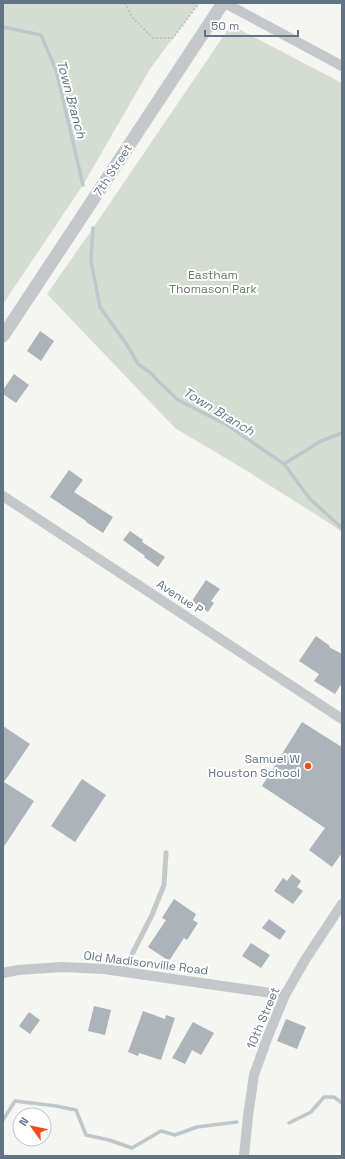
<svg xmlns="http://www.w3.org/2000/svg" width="345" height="1159" font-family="'Space Grotesk',sans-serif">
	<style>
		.green { fill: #d5ddd2 }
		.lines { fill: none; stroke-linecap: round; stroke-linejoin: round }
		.stream { stroke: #bdc8cd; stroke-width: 3.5 }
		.building { fill: #acb4ba }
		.path { stroke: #bec0c2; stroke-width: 2; stroke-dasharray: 2 2; stroke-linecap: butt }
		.service { stroke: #c4c8cb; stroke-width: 5 }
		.minor { stroke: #c4c8cb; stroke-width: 10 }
		.tertiary { stroke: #c4c8cb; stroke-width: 13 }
		.poi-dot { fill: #ee4f18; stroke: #fff; stroke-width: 1.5 }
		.labels { text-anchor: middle; stroke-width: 4; stroke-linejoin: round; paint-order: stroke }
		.street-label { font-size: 12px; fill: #627484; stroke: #fff }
		.park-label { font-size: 12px; fill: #667b61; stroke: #fff }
		.poi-label { font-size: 12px; fill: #627484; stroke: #fff; text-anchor: end }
		.water-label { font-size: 13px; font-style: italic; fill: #5e7781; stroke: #fff }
	</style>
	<rect width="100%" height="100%" fill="#f5f5f1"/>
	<path class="green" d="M 3,3 L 199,3 L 150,69 L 83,185 L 3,304 Z
		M 231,25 L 342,83 L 342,532 L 326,521 L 247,471 L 175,428 L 47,294 L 93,228 Z"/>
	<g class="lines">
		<path class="stream" d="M 3,27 L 41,35 L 56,70 L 83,185
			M 93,228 L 91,261 L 100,307 L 127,345 L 138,364 L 151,373 L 156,379 L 178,400 L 229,426 L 284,464 L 310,499 L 342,528
			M 284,464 L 321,441 L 342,433
			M 3,1120 L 15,1101 L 56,1106 L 76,1110 L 86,1135 L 109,1140 L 132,1148 L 161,1131 L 175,1135 L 197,1127 L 237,1122
			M 289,1123 L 311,1112 L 324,1097 L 334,1097 L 342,1103"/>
	</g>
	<path class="building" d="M 40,331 L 54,341 L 41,361 L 27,351 Z
		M 14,374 L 29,385 L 16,403 L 3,394 L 3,390 Z
		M 69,470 L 83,480 L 74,492 L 113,517 L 103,533 L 86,522 L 86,521 L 50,497 Z
		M 130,531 L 143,540 L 142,542 L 165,557 L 158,567 L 144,557 L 145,556 L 123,540 Z
		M 206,580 L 220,589 L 211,601 L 214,603 L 208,612 L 192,601 Z
		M 316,636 L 330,646 L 329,647 L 342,654 L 342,683 L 335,694 L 314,681 L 319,674 L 299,661 Z
		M 302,722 L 342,747 L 342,853 L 332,867 L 309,850 L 325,828 L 262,786 Z
		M 3,726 L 30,744 L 4,782 L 34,801 L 3,848 Z
		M 82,779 L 106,795 L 75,842 L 51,826 Z
		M 292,874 L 301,881 L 297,887 L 303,891 L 293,904 L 274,891 L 283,878 L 287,881 Z
		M 174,899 L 196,914 L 193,920 L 198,923 L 187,940 L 184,938 L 169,961 L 148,947 L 166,920 L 162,918 Z
		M 269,919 L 286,931 L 280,940 L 262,928 Z
		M 251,943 L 270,955 L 261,968 L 242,956 Z
		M 94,1006 L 111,1010 L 105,1035 L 88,1031 Z
		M 143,1011 L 165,1019 L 166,1015 L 175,1018 L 161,1060 L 139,1053 L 138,1056 L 128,1052 Z
		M 29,1012 L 40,1020 L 30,1034 L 19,1026 Z
		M 286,1019 L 306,1027 L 297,1049 L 277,1041 Z
		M 193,1022 L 214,1033 L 201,1055 L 192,1050 L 185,1064 L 172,1058 Z"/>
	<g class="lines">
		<path class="path" d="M 125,3 L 132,17 L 153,38 L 173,38 L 199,3"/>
		<path class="service" d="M 123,972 L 152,915 L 164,885 L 166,853"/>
		<path class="minor" d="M 225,3 L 342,66
			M 3,496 L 342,719
			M 3,973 L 18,970 L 62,967 L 104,969 L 285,995
			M 244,1156 L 248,1116 L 254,1075 L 268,1036 L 285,995 L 305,960 L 342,904"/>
		<path class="tertiary" d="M 3,336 L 223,3"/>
	</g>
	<circle class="poi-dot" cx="308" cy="766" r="4"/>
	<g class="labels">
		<g class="street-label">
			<text transform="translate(113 170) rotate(-57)" y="4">7th Street</text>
			<text transform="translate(180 597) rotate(33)" y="4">Avenue P</text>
			<text transform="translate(146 963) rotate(7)" y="4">Old Madisonville Road</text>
			<text transform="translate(263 1018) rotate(-67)" y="4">10th Street</text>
		</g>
		<g class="park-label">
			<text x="213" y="279">Eastham<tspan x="213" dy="14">Thomason Park</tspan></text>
		</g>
		<g class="poi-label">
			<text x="300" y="763">Samuel W<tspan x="300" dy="14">Houston School</tspan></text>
		</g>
		<g class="water-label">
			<text transform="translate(72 99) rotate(75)" y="5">Town Branch</text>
			<text transform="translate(219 411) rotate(31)" y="5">Town Branch</text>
		</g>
	</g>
	<rect width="345" height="1159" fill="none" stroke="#627484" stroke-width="8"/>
	<g transform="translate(32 1127) rotate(303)"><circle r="19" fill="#ffffff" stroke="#c0c7ce"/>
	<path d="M0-3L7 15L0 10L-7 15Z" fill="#ee4f18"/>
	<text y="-6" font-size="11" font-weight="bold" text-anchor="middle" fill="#627484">N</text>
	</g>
	<path d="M205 30v6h93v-6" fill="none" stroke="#627484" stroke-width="2"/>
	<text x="211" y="30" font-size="12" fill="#627484" stroke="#ffffff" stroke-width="3" paint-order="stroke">50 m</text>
</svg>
